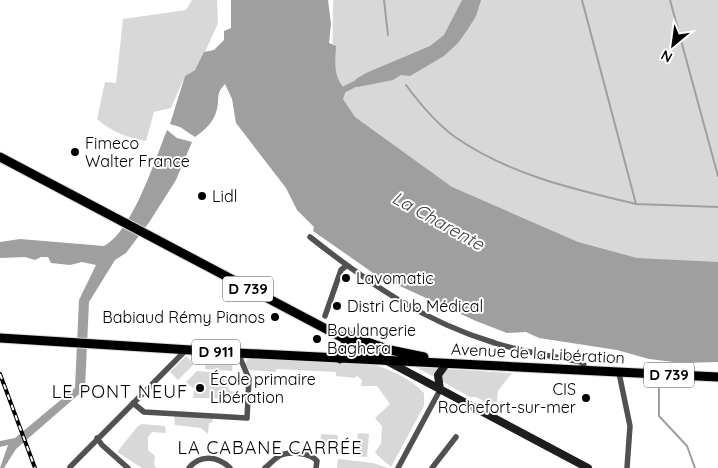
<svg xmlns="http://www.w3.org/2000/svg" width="718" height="468" font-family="Quicksand,sans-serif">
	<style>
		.green { fill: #d8d8d8 }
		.water { fill: #9f9f9f }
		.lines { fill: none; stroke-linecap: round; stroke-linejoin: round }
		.stream { stroke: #9f9f9f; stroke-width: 2 }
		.canal { stroke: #9f9f9f; stroke-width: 6 }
		.primary-casing { stroke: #dbdbdb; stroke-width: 11 }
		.street { stroke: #515151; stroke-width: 5.5 }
		.secondary { stroke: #1e1e1e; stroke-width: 8 }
		.primary { stroke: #000; stroke-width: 9 }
		.rail-casing { stroke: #000; stroke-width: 4 }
		.rail { stroke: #fff; stroke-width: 2; stroke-dasharray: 5.5; stroke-linecap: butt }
		.poi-dot { fill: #000; stroke: #fff; stroke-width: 2 }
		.labels { text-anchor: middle; stroke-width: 4; stroke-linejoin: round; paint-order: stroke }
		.shield { fill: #fff; stroke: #4c4c4c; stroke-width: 1 }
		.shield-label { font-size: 15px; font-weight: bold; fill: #000 }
		.poi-label { font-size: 16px; fill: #000; stroke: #fff; text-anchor: start }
		.street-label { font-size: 16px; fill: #000; stroke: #fff }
		.water-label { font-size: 18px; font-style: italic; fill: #404040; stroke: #fff }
		.neighbourhood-label { font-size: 18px; letter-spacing: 1px; fill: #000; stroke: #fff }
	</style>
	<rect width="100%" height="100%" fill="#fff"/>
	<path class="green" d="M 192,0 L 217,0 L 218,23 L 201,61 L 195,70 L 185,76 L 171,108 L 154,112 L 146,141 C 128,138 110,131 97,119 L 105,82 L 116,83 L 123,19 L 186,10 Z
		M 333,0 L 718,0 L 718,283 L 440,207 L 332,97 Z
		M 186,356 L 194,364 L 178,380 L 170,372 Z
		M 249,356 L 375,365 C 392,370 412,380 424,393 L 424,406 L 391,467 L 375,453 L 381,443 L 382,426 L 375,418 L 390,404 L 377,386 L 361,386 L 362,380 L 357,376 L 354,378 L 336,376 L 336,372 L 276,369 L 276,372 L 249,370 L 245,364 Z
		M 206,360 L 233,362 L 232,371 L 205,369 Z
		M 416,367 L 512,373 L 498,391 L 496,408 L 476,397 L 470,397 Z
		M 197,371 L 210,372 L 210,378 L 224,379 L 230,391 L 243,393 L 243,399 L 193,398 L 194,389 L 186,382 Z
		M 174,416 L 213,418 L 212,423 L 209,423 L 208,434 L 201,428 L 175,425 Z
		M 142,424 L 165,426 L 166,433 L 152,432 L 148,437 L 148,450 L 155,456 L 154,465 L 157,468 L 142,468 L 117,452 L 138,426 Z
		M 358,433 L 369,434 L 367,457 L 355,456 Z
		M 321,434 L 338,435 L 337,451 L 320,450 Z
		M 338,459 L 373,463 L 388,468 L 337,468 Z"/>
	<path class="water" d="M 231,0 L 328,0 L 331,24 L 329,43 L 336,46 C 335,64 333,77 346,90 L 343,99 L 355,117 L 452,187 L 578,242 L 637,258 L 718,262 L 718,362 L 682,363 L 649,359 L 617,350 L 539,338 L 526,332 L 507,333 L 476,321 L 376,275 L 313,231 L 314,227 L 297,210 L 286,188 L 236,123 L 232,99 L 225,84 C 215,95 220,97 217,109 C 214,122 205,130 195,137 L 180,127 L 170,124 L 185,76 L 195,70 L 204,52 L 214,50 L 224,40 L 224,31 L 231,28 Z
		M 462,0 L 481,0 L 476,16 L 468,29 L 458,43 L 444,56 L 410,76 L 401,75 L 393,80 L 358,87 L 353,85 L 356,79 L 366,73 L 430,46 L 444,35 Z
		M 167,130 L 177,138 L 192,142 L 176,180 L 150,221 L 126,253 L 115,260 L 89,302 L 85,389 L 16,449 L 4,468 L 0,468 L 8,445 L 0,447 L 0,441 L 15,438 L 75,388 L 79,300 L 96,265 L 82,262 L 70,265 L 51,263 L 48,257 L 41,257 L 35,260 L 25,257 L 0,258 L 0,242 L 20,239 L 104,246 C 132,232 155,160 167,130 Z"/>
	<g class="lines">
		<path class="stream" d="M 384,0 L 388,35
			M 582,0 L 636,204 L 718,207
			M 670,0 L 718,176
			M 406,85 C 420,104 436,123 455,137 C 510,175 573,189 636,204
			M 659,380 L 659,416 L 687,446 L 695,468"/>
		<path class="canal" d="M 339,92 L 359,82"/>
		<defs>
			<path id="primary" d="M 0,157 L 383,359
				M 350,336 L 390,350 L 424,357
				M 0,338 L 238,353 L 718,377
				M 340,359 L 346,349 L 345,339"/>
		</defs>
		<use href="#primary" class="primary-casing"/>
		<path class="street" d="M 310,237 C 367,282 424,322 495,343 C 523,352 552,356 581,362 L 584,365 L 583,371
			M 325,316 L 341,270 L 346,266
			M 619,373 L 630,426 L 627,468
			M 133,403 L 144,412 L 247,418 L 249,379 L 238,353
			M 97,438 L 102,445 L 128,468
			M 70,467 L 186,350
			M 189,468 C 200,454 218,456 230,468
			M 265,468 C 270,464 276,457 281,455 C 290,451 311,453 317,461 L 316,468
			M 398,468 L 440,390
			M 432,468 L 456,437"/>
		<path class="secondary" d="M 387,361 L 588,468
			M 440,390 L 438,375 L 446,364"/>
		<use href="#primary" class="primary"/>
		<defs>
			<path id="rail" d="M 0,374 L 35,468"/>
		</defs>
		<use href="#rail" class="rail-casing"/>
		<use href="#rail" class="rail"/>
	</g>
	<g class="poi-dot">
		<circle cx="75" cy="152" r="5"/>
		<circle cx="202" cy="196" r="5"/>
		<circle cx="346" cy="278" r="5"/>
		<circle cx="337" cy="306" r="5"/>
		<circle cx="275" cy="317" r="5"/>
		<circle cx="317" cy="339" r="5"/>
		<circle cx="200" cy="388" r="5"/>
		<circle cx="586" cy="398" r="5"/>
	</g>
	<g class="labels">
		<g class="shield">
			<rect x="223" y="276.5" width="50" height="25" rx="4"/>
			<rect x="192" y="339.5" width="48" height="25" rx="4"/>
			<rect x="644" y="362.5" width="50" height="25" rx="4"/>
		</g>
		<g class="shield-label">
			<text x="248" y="294">D 739</text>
			<text x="216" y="357">D 911</text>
			<text x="669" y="380">D 739</text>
		</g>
		<g class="poi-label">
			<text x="85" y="149">Fimeco<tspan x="85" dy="18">Walter France</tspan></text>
			<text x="212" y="202">Lidl</text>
			<text x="356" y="284">Lavomatic</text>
			<text x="347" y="312">Distri Club Médical</text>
			<text x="265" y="323" text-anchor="end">Babiaud Rémy Pianos</text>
			<text x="327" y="336">Boulangerie<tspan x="327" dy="18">Baghera</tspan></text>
			<text x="210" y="385">École primaire<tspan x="210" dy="18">Libération</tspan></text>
			<text x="576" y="395" text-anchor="end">CIS<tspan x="576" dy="18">Rochefort-sur-mer</tspan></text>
		</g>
		<g class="street-label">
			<text transform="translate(538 353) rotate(3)" y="6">Avenue de la Libération</text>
		</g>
		<g class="water-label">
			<text transform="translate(438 221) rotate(29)" y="6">La Charente</text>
		</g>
		<g class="neighbourhood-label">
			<text x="120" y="398">LE PONT NEUF</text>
			<text x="270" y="454">LA CABANE CARRÉE</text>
		</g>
	</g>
	<g transform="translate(673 45) rotate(209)" stroke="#ffffff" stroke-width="4" paint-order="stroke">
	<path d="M0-4L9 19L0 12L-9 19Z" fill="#000000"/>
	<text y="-8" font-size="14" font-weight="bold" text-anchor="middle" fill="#000000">N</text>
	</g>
</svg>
